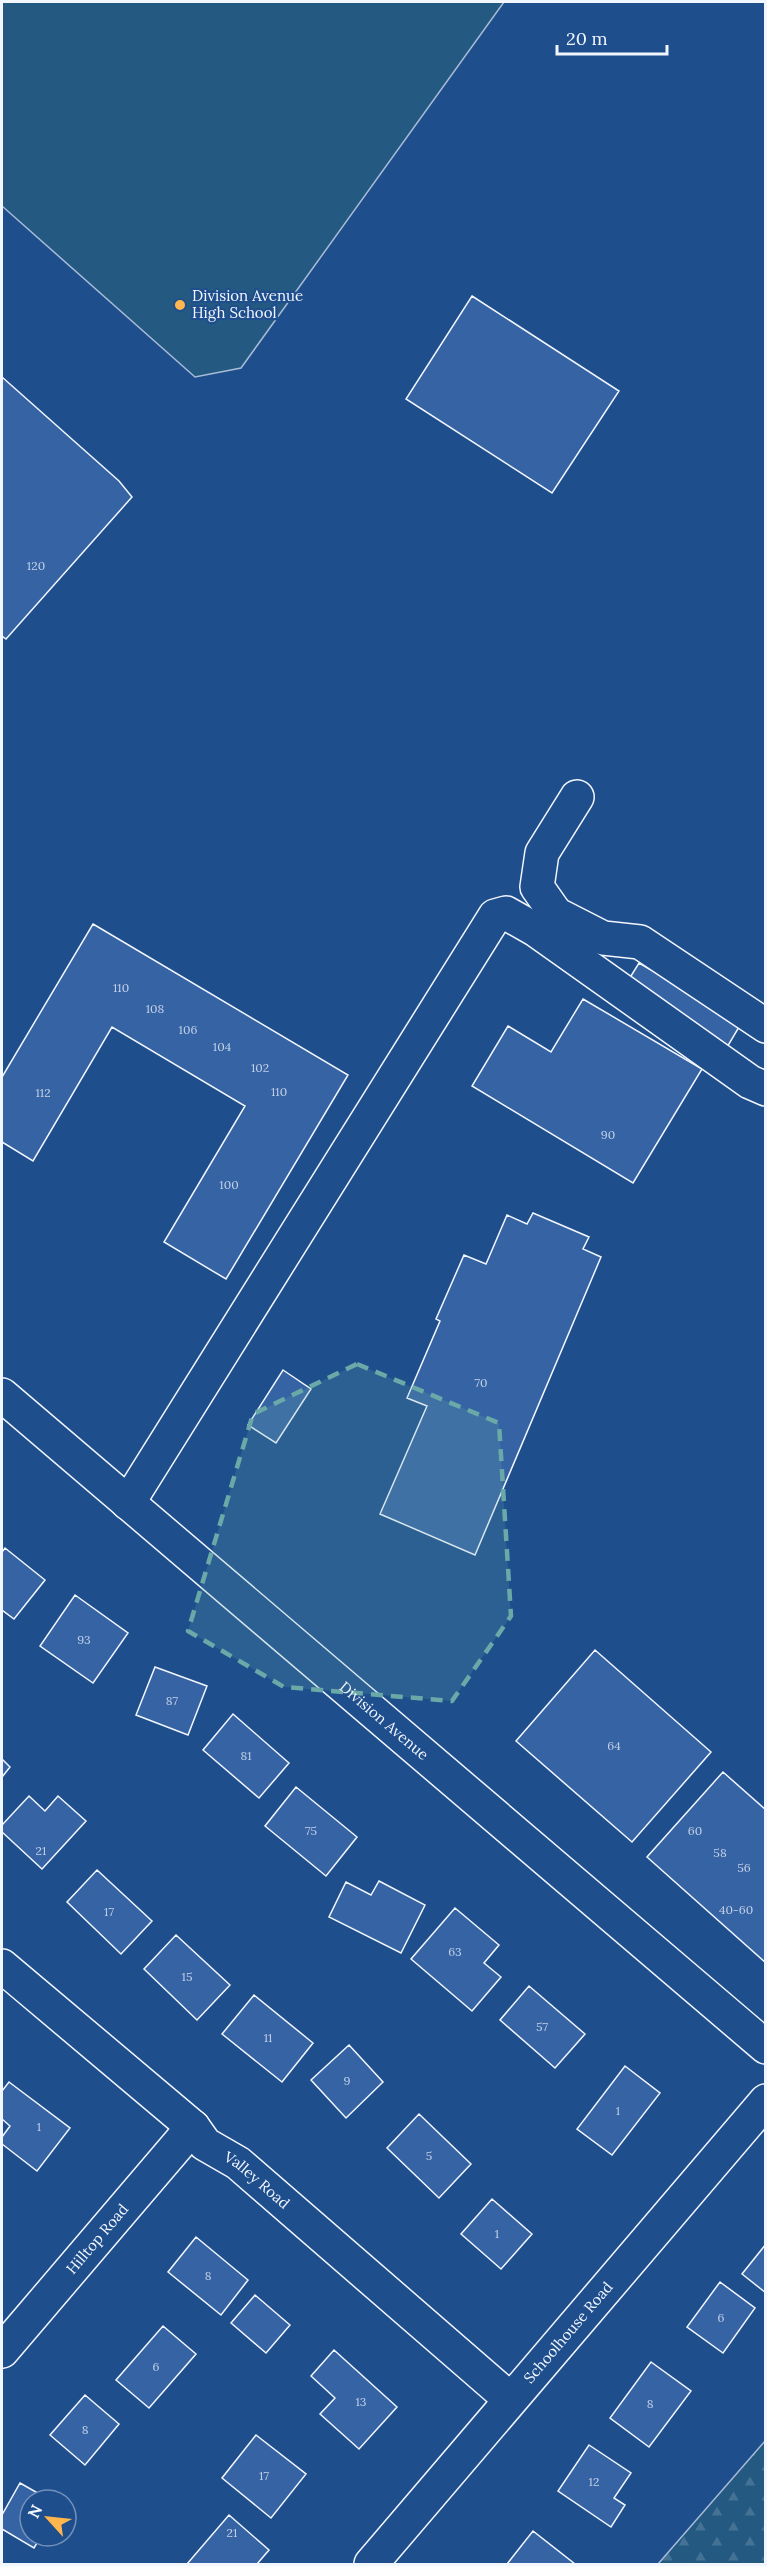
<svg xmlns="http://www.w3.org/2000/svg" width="767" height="2566" font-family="Lora,serif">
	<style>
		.green { fill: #245a82; stroke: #a8bbd7; stroke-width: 1.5 }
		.forest { fill: url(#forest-firs); stroke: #a8bbd7; stroke-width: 1.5 }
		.building { fill: #3563a3; stroke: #f2f6ff; stroke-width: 1.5 }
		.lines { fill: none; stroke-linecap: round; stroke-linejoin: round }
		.minor-casing { stroke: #f2f6ff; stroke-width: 36 }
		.minor { stroke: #1f4e8c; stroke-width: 33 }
		.marked { fill: #6aa9a8; fill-opacity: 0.2; stroke: #6aa9a8; stroke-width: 4.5; stroke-dasharray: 12 8; stroke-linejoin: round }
		.poi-dot { fill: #ffb74d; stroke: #1f4e8c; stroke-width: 2 }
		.labels { text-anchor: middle; stroke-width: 4.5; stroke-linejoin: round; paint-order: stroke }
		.number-label { font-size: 12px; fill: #c3d1e8 }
		.poi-label { font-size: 15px; fill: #f2f6ff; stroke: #1f4e8c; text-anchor: start }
		.street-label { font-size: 15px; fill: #f2f6ff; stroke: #1f4e8c }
	</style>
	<defs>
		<pattern id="forest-firs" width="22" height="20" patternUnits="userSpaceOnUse" patternTransform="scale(1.5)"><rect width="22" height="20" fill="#245a82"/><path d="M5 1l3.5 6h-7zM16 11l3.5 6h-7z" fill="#447295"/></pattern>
	</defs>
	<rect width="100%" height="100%" fill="#1f4e8c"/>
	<path class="green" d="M 2,2 L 504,2 L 241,368 L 195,377 L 2,206 Z"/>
	<path class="forest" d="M 765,2441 L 765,2564 L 658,2564 Z"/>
	<path class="building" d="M 472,296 L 619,391 L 552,493 L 406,399 Z
		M 2,377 L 119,481 L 132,497 L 6,639 L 2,636 Z
		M 93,924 L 348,1075 L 226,1279 L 164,1242 L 245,1106 L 112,1027 L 33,1161 L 2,1142 L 2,1077 Z
		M 639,963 L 742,1022 L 726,1049 L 626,984 Z
		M 583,999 L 702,1069 L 633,1183 L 472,1086 L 508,1026 L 551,1052 Z
		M 533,1213 L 589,1237 L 583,1249 L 601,1257 L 475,1555 L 380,1514 L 427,1406 L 407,1398 L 440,1321 L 436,1319 L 464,1255 L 486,1264 L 507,1215 L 527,1224 Z
		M 283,1370 L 311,1389 L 276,1443 L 248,1425 Z
		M 5,1548 L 45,1580 L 14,1619 L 2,1610 L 2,1552 Z
		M 75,1595 L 128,1633 L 93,1683 L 40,1646 Z
		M 595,1650 L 711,1752 L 632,1842 L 516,1741 Z
		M 155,1667 L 207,1686 L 188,1735 L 136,1715 Z
		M 233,1714 L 289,1763 L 259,1798 L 203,1750 Z
		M 2,1759 L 10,1767 L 2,1777 Z
		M 723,1772 L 766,1810 L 766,1963 L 647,1857 Z
		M 296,1787 L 357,1837 L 326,1876 L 265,1826 Z
		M 29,1796 L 45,1811 L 58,1796 L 86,1821 L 42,1869 L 2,1832 L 2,1825 Z
		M 97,1870 L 152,1921 L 121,1954 L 67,1902 Z
		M 379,1881 L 425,1905 L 401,1953 L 329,1917 L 346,1882 L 371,1895 Z
		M 455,1908 L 499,1945 L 484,1963 L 501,1977 L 472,2011 L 411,1959 Z
		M 176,1935 L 230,1985 L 197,2020 L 144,1969 Z
		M 529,1986 L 585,2034 L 555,2068 L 500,2020 Z
		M 254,1995 L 313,2043 L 282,2082 L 222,2034 Z
		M 349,2045 L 383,2082 L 346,2118 L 311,2080 Z
		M 625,2066 L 660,2093 L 612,2155 L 577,2129 Z
		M 9,2082 L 70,2128 L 37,2171 L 2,2144 L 2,2137 L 10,2126 L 2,2119 L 2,2091 Z
		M 419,2114 L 471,2164 L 439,2198 L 387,2148 Z
		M 492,2199 L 532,2234 L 501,2269 L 461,2234 Z
		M 196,2237 L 248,2280 L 221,2315 L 168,2272 Z
		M 766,2244 L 766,2293 L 742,2274 Z
		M 720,2282 L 755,2308 L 723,2353 L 687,2327 Z
		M 255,2295 L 290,2325 L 266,2353 L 231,2323 Z
		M 163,2326 L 196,2354 L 149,2408 L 116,2380 Z
		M 334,2350 L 397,2407 L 359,2449 L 320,2414 L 335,2398 L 311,2376 Z
		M 651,2362 L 691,2391 L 649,2447 L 610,2418 Z
		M 85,2395 L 119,2424 L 85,2465 L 50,2435 Z
		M 256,2435 L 306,2474 L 271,2518 L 222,2478 Z
		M 589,2445 L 631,2473 L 614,2498 L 625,2505 L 611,2527 L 558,2491 Z
		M 20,2483 L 50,2500 L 30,2500 L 30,2536 L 41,2536 L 34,2548 L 2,2529 L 2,2515 Z
		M 229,2515 L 269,2550 L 257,2564 L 187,2564 Z
		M 533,2531 L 575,2564 L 507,2564 Z"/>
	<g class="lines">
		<defs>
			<g id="minor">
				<path d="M 577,797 L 542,853 L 537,887 L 556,914 L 603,938 L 640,942 L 766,1026"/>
				<path id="s1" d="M 2,1395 L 766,2047"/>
				<path d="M 128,1503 L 495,916 L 506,913 L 536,930 L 750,1082 L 766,1089"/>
				<path id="s2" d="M 2,1966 L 193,2127 L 205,2144 L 238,2163 L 510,2399"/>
				<path id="s3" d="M 2,2351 L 193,2127"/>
				<path id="s4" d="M 371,2564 L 766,2101"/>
			</g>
		</defs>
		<use href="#minor" class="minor-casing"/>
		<use href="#minor" class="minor"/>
	</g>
	<path class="marked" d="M 357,1364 L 499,1423 L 511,1616 L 452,1701 L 284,1687 L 188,1631 L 253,1414 Z"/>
	<circle class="poi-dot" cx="180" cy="305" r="6"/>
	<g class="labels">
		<g class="number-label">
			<text x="36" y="570">120</text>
			<text x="121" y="992">110</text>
			<text x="155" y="1013">108</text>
			<text x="188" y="1034">106</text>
			<text x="222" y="1051">104</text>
			<text x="260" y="1072">102</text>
			<text x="279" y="1096">110</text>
			<text x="43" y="1097">112</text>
			<text x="608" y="1139">90</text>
			<text x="229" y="1189">100</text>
			<text x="481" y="1387">70</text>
			<text x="84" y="1644">93</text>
			<text x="172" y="1705">87</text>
			<text x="614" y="1750">64</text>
			<text x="246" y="1760">81</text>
			<text x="311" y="1835">75</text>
			<text x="695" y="1835">60</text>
			<text x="41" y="1855">21</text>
			<text x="720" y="1857">58</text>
			<text x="744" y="1872">56</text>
			<text x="736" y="1914">40-60</text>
			<text x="109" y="1916">17</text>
			<text x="455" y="1956">63</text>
			<text x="187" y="1981">15</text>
			<text x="542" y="2031">57</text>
			<text x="268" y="2042">11</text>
			<text x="347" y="2085">9</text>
			<text x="618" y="2115">1</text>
			<text x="39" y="2131">1</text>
			<text x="429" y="2160">5</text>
			<text x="497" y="2238">1</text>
			<text x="208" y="2280">8</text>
			<text x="721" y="2322">6</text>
			<text x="156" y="2371">6</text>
			<text x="361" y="2406">13</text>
			<text x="650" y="2408">8</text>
			<text x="85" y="2434">8</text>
			<text x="264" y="2480">17</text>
			<text x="594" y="2486">12</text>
			<text x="232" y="2537">21</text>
		</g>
		<g class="poi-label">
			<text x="192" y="301">Division Avenue<tspan x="192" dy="17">High School</tspan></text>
		</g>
		<g class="street-label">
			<text dy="5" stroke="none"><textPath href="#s1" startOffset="502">Division Avenue</textPath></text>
			<text dy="5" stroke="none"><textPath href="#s2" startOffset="334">Valley Road</textPath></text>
			<text dy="5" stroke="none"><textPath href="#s3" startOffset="147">Hilltop Road</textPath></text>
			<text dy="5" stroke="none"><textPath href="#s4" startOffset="304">Schoolhouse Road</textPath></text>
		</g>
	</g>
	<rect width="767" height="2566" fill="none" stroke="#f2f6ff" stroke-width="6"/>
	<g transform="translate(48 2518) rotate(297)"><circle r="28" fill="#1f4e8c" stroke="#7391ba" stroke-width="1.5"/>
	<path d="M0-4.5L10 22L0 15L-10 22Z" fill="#ffb74d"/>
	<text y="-9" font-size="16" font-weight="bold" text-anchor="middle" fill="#f2f6ff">N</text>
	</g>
	<path d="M557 45v9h110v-9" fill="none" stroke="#f2f6ff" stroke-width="3"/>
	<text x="566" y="45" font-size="18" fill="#f2f6ff" stroke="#1f4e8c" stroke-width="4.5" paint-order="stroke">20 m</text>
</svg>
